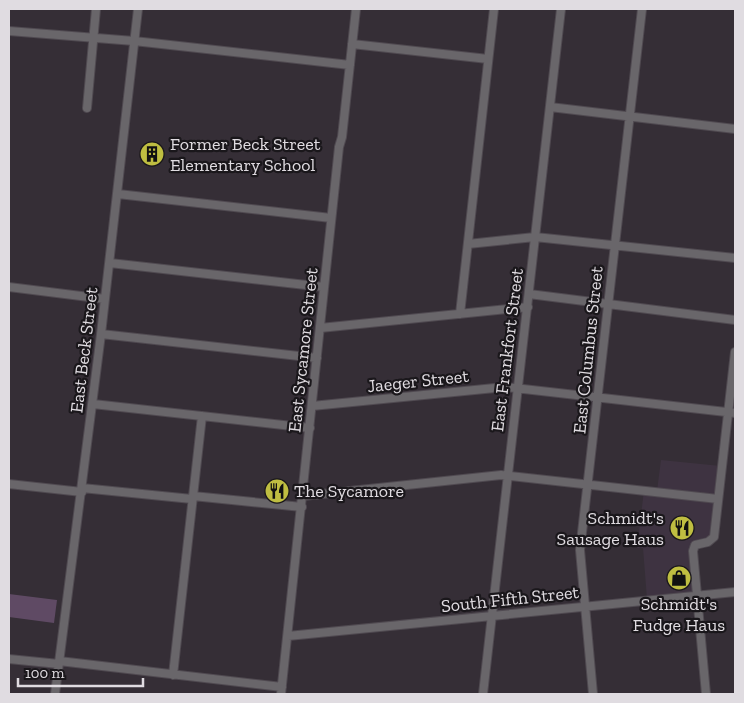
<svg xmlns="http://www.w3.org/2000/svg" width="744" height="703" font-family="'Zilla Slab',serif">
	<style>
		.built { fill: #3e3341 }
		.green { fill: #5f4a64 }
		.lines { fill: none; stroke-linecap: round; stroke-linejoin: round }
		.minor-casing { stroke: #504a51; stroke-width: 10 }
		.minor { stroke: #69666a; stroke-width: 8 }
		.labels { text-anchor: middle; stroke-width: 4.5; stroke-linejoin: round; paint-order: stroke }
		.poi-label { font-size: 18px; fill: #e0dce1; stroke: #1a171b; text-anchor: start }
		.street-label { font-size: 18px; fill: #e0dce1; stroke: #1a171b }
	</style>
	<rect width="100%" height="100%" fill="#352e36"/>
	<path class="built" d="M 661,460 L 721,466 L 713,536 L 692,549 L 695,594 L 647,599 L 643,548 L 637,548 L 644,490 L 657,491 Z"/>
	<path class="green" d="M 9,594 L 57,600 L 54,623 L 9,617 Z"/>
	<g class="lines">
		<defs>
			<path id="minor" d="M 9,31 L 134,41 L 350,65
				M 352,44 L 488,59
				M 550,107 L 735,129
				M 87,108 L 96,9
				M 118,194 L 331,218
				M 468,244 L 535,237 L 735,258
				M 110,263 L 324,287
				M 9,287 L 105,299
				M 529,294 L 735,320
				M 460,314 L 494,9
				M 320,328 L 528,307
				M 101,334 L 317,358
				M 93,404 L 310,428
				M 312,406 L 505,387 L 735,413
				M 9,484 L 82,492
				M 82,488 L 192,499
				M 193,496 L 302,507
				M 303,496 L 501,475 L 718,499
				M 288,636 L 735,592
				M 9,659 L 59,664
				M 59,661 L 282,687
				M 173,675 L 202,416
				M 55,694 L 101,334 L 138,9
				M 281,694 L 339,147 L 342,137 L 356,9
				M 483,694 L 561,9
				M 593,694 L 580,550 L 642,9
				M 706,694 L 693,551 L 695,545 L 708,542 L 714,537 L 735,352"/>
		</defs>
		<use href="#minor" class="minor-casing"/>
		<use href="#minor" class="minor"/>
	</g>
	<defs>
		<symbol id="building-disc" viewBox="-11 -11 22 22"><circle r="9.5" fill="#bfbe41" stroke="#1a171b"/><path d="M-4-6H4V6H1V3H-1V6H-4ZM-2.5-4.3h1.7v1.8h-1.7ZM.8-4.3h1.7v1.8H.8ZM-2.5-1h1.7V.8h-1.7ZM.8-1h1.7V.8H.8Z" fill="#111"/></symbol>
		<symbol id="restaurant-disc" viewBox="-11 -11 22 22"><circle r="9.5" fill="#bfbe41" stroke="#1a171b"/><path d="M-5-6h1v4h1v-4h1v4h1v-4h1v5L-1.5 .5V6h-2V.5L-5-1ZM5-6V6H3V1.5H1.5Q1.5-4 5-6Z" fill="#111"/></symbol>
		<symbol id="shop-disc" viewBox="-11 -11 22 22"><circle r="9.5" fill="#bfbe41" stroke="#1a171b"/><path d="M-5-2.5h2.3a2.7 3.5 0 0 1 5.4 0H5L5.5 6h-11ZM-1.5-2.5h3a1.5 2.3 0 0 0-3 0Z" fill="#111"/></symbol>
	</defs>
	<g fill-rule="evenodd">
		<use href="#building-disc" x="138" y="140" width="28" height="28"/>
		<use href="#restaurant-disc" x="263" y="477" width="28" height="28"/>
		<use href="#restaurant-disc" x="668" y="514" width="28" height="28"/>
		<use href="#shop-disc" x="665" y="564" width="28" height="28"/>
	</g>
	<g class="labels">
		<g class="poi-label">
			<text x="170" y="150">Former Beck Street<tspan x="170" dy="21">Elementary School</tspan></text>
			<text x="294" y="497">The Sycamore</text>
			<text x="664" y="524" text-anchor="end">Schmidt's<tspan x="664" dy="21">Sausage Haus</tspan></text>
			<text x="679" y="610" text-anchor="middle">Schmidt's<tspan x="679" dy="21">Fudge Haus</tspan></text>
		</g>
		<g class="street-label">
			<text transform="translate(84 350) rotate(-83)" y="6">East Beck Street</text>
			<text transform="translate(303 350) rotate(-84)" y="6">East Sycamore Street</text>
			<text transform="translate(507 350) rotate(-83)" y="6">East Frankfort Street</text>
			<text transform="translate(588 350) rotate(-84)" y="6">East Columbus Street</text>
			<text transform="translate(418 381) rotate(-6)" y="6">Jaeger Street</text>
			<text transform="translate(510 599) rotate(-6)" y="6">South Fifth Street</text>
		</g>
	</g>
	<rect width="744" height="703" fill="none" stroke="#e0dce1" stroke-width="20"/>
	<path d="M18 678v8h125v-8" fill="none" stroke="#e0dce1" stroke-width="2.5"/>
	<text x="25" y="678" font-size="15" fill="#e0dce1" stroke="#1a171b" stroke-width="4" paint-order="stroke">100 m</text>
</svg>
